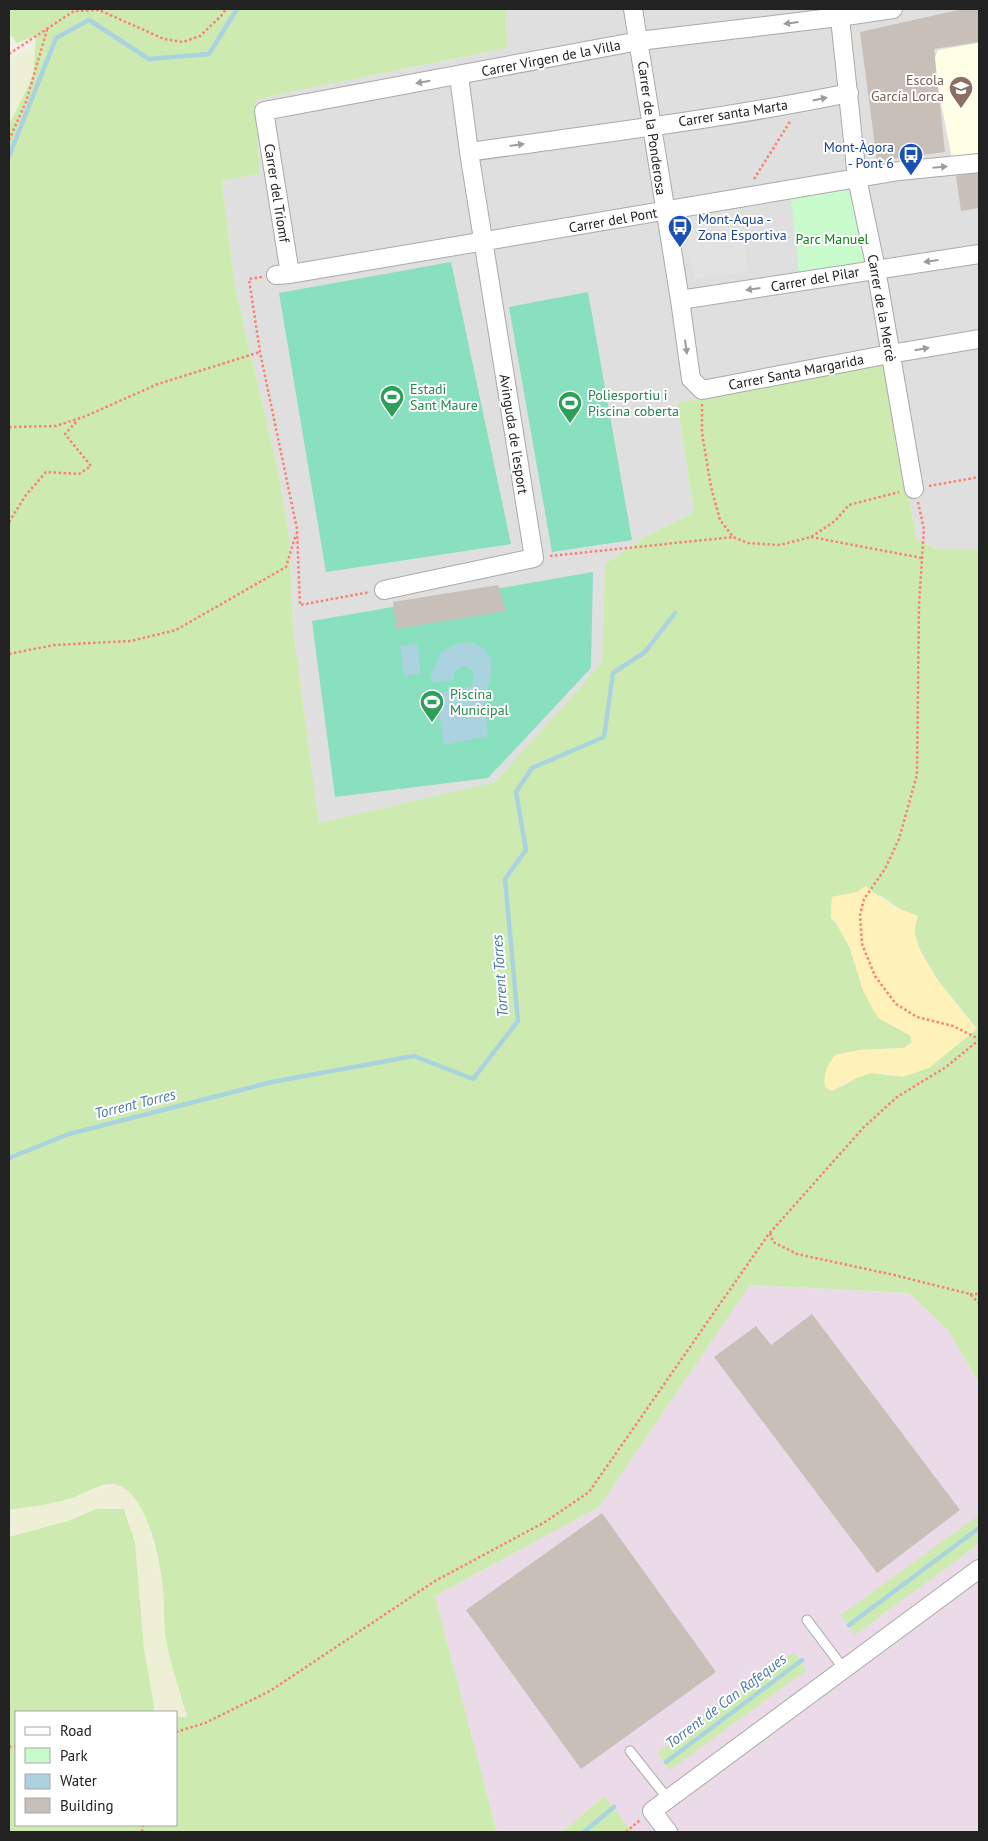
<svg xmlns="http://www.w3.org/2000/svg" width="988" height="1841" font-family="'PT Sans',sans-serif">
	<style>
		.residential { fill: #e0dfdf }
		.industrial { fill: #ebdbe8 }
		.education { fill: #ffffe5 }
		.farmland { fill: #eef0d5 }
		.grass { fill: #cdebb0; fill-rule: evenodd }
		.sand { fill: #fff1ba }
		.park { fill: #c8facc }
		.pitch { fill: #88e0be }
		.parking { fill: #e2e2e2 }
		.water { fill: #aad3df }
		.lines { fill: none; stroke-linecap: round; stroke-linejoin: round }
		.stream { stroke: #aad3df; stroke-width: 4.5 }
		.building { fill: #c7bfb8 }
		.lane-casing { stroke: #a9a9a9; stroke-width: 11 }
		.street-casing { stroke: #a9a9a9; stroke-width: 20 }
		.path { stroke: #fa8072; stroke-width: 2.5; stroke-dasharray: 2.5 2.5; stroke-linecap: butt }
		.lane { stroke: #fff; stroke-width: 9 }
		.street { stroke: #fff; stroke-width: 18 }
		.oneway { fill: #9c9c9c }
		.labels { text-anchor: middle; stroke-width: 4; stroke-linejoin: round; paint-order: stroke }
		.street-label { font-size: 14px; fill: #222; stroke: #fff }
		.education-label { font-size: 14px; fill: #785e54; stroke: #fff; text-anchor: end }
		.transit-label { font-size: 14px; fill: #164399; stroke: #fff; text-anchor: end }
		.park-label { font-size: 14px; fill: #0c8416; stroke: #fff }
		.leisure-label { font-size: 14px; fill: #27864d; stroke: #fff; text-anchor: start }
		.water-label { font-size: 15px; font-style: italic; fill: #4a7aab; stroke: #fff }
	</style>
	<rect width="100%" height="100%" fill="#f2efe9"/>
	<path class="residential" d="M 506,9 L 979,9 L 979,550 L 939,550 L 917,540 L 884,365 L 677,403 L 694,512 L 647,536 L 605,564 L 602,663 L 496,782 L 319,823 L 293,626 L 289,537 L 280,479 L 235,287 L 222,181 L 260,174 L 255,101 L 276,95 L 507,48 Z"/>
	<path class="industrial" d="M 750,1285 L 909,1293 L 948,1330 L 979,1383 L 979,1519 L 977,1516 L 855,1635 L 979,1544 L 979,1832 L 632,1832 L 604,1796 L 562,1832 L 497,1832 L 435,1596 L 599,1507 Z"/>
	<path class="education" d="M 979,43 L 979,155 L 952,158 L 933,63 L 938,50 Z"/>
	<path class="farmland" d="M 36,45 L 33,76 L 9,125 L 9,64 L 11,58 Z
		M 111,1484 L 120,1486 L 128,1490 L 135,1496 L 145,1514 L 160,1570 L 163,1590 L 166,1639 L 187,1717 L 176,1717 L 176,1712 L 154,1712 L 144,1649 L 135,1542 L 128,1517 L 116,1507 L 105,1507 L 87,1512 L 68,1521 L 9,1537 L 9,1510 L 46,1505 L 67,1499 Z"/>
	<path class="grass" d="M 9,9 L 506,9 L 507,48 L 276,95 L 255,101 L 260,174 L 222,181 L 235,287 L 280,479 L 289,537 L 293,626 L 319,823 L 495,782 L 602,663 L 605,564 L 647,536 L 694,512 L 677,403 L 884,365 L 917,540 L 939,550 L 979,550 L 979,1383 L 948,1330 L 909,1293 L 750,1285 L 599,1507 L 435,1596 L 497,1832 L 9,1832 L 9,1537 L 68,1521 L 96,1509 L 124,1509 L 135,1542 L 144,1649 L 154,1706 L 154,1712 L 16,1712 L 16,1825 L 176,1825 L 176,1717 L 187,1717 C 180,1691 171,1666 166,1640 C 163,1623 165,1607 163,1590 C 161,1564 146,1485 112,1484 C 98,1484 82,1495 69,1499 C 49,1505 29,1507 9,1510 L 9,125 L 33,76 L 36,36 L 16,43 L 13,37 L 9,35 ZM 857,892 L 881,896 L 903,911 L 915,926 L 915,934 L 920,950 L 937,979 L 977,1029 L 895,1076 L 871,1073 L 856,1078 L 841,1087 L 835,1055 L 860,1050 L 904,1048 L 912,1042 L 910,1035 L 880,1019 L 875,1013 L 863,990 L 850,948 L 836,923 L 831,918 L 832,897 Z
		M 977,1516 L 979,1519 L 979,1544 L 855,1635 L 841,1615 Z
		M 794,1652 L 807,1670 L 670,1770 L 657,1753 Z
		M 604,1796 L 632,1832 L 562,1832 Z"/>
	<path class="sand" d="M 865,886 L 894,907 L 918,916 C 916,922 914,928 915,935 C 920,963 958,1006 977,1029 L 929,1068 L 902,1077 L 887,1074 L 871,1073 L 856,1078 L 832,1091 L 825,1087 C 823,1074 827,1065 835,1055 L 860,1050 L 904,1048 L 912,1042 L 910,1035 L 880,1019 L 875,1013 L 863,990 L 850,948 L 836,923 L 831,918 L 832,897 L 857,892 Z"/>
	<path class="park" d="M 857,178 L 876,269 L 800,282 L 790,189 Z"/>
	<path class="pitch" d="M 451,262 L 511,544 L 326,572 L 279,293 Z
		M 588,292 L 632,540 L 552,552 L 509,307 Z
		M 593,572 L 591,668 L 488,778 L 335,797 L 312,621 Z"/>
	<path class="parking" d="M 740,207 L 748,272 L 695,279 L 679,227 L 683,214 Z"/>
	<path class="water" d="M 459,643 C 463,643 467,642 471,643 C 497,647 495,679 483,696 L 488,736 L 444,745 L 436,693 L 472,686 L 474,676 L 471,669 L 463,666 L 454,672 L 454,680 L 432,683 L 431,674 L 442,651 Z
		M 417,644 L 421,673 L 404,676 L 400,646 Z"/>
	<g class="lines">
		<path class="stream" d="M 9,156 L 56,38 L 89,20 L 149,59 L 209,54 L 237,9
			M 9,1158 L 69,1134 L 272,1082 L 414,1056 L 473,1079 L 518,1021 L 505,879 L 526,850 L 516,792 L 532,768 L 604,737 L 613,673 L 645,652 L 675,613
			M 849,1625 L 979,1528
			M 666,1762 L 802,1660
			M 584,1832 L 614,1807"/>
	</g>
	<path class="building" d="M 963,9 L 979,9 L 979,42 L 934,49 L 945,152 L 877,161 L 860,32 Z
		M 979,171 L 979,208 L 961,211 L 956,176 Z
		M 498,585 L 506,611 L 396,629 L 393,602 Z
		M 812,1314 L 960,1510 L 877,1573 L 714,1357 L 756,1326 L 771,1345 Z
		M 602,1513 L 716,1672 L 581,1769 L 466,1610 Z"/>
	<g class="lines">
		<defs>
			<path id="lane" d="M 807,1620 L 844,1669
				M 630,1751 L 668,1799"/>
			<path id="street" d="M 633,9 L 680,300 L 691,379 L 702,390 L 890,354 L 979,339
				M 839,9 L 857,178 L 876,269 L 914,489
				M 469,152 C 596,134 723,119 849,93
				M 290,274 L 264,111 L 639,41 L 839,17 L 893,9
				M 276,275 L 290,274 L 899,171 L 979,163
				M 680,300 L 979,254
				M 384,590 L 534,558 L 469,152 L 459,76
				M 668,1832 L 652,1811 L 979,1569"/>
		</defs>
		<use href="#lane" class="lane-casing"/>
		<use href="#street" class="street-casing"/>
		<path class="path" d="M 9,54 L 74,11 L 99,10 L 164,39 L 183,42 L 200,36 L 221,16 L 226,9
			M 9,140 L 26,102 L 47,30
			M 754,179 L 791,120
			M 262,277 L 249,279 L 260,352 L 297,529 L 300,605 L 370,592
			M 702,404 L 702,433 L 711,487 L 720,520 L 733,537 L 748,543 L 780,545 L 811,537 L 835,521 L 849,505 L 899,492
			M 9,427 L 56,426 L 86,416 L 158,384 L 260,352
			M 929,486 L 979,477
			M 918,502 L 924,529 L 919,604 L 917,775 L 899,839 L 885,869 L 864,899 L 860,915 L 862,944 L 875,976 L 896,1004 L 917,1017 L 953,1026 L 979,1039
			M 9,522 L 26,495 L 46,472 L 79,474 L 91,466 L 65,434 L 77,421
			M 811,537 L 922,558
			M 550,556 L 733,537
			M 9,654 L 54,645 L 131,641 L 176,630 L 286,567 L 296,534
			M 770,1233 L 773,1242 L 797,1254 L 894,1275 L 970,1294 L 979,1303
			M 970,1294 L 979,1294
			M 176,1732 L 205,1723 L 270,1691 L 435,1581 L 545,1522 L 589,1492 L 768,1235 L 864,1127 L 897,1097 L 946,1067 L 979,1040
			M 9,1747 L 16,1746
			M 142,1832 L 143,1825
			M 626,1832 L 640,1820"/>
		<use href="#lane" class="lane"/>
		<use href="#street" class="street"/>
	</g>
	<defs><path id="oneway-solid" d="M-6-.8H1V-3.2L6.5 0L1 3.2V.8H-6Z" transform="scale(1.25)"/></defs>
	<g class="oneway">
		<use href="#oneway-solid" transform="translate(791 23) rotate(173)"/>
		<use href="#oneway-solid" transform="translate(423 82) rotate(170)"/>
		<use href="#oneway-solid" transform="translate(820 99) rotate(-12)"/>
		<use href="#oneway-solid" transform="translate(517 145) rotate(-8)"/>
		<use href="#oneway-solid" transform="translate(940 167) rotate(-5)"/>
		<use href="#oneway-solid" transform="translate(931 261) rotate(172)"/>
		<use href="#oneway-solid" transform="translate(753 289) rotate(172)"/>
		<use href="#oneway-solid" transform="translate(686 347) rotate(82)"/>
		<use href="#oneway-solid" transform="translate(922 349) rotate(-10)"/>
	</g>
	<defs>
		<symbol id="school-pin" viewBox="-11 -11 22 30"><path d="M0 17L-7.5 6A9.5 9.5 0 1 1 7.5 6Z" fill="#8d6e63" stroke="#fff"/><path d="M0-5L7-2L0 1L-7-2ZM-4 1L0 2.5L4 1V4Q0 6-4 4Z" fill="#fff"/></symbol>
		<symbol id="bus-pin" viewBox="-11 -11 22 30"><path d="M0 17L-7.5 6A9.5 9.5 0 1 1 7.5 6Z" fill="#1a4fb4" stroke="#fff"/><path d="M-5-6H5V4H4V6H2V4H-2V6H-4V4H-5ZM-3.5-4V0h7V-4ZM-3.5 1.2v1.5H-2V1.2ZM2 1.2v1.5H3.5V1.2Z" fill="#fff"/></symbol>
		<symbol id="stadium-pin" viewBox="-11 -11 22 30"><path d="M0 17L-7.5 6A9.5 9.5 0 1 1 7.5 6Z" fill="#2e9e5b" stroke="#fff"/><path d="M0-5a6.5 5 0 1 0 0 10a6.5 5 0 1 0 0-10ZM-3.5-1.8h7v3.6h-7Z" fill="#fff"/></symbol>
	</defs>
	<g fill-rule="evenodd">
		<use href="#school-pin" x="947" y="74" width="28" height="38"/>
		<use href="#bus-pin" x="897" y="141" width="28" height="38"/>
		<use href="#bus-pin" x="666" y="213" width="28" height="38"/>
		<use href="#stadium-pin" x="378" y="383" width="28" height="38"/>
		<use href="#stadium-pin" x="556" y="389" width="28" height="38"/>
		<use href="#stadium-pin" x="418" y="688" width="28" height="38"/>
	</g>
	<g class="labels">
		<g class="street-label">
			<text transform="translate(551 58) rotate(-11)" y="5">Carrer Virgen de la Villa</text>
			<text transform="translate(733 113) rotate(-9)" y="5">Carrer santa Marta</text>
			<text transform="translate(652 128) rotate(82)" y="5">Carrer de la Ponderosa</text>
			<text transform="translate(277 193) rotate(81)" y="5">Carrer del Triomf</text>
			<text transform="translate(613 220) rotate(-10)" y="5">Carrer del Pont</text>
			<text transform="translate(815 279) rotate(-10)" y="5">Carrer del Pilar</text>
			<text transform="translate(882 308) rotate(80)" y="5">Carrer de la Mercè</text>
			<text transform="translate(796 372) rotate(-11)" y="5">Carrer Santa Margarida</text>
			<text transform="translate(514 434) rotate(81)" y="5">Avinguda de l'esport</text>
		</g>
		<g class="education-label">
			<text x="944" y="85">Escola<tspan x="944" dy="16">García Lorca</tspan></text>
		</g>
		<g class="transit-label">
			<text x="894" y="152">Mont-Àgora<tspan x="894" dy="16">- Pont 6</tspan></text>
			<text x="698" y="224" text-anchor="start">Mont-Aqua -<tspan x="698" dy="16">Zona Esportiva</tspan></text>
		</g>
		<g class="park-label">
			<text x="832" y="244">Parc Manuel</text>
		</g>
		<g class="leisure-label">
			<text x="410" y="394">Estadi<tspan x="410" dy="16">Sant Maure</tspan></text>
			<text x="588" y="400">Poliesportiu i<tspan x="588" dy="16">Piscina coberta</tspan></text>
			<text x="450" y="699">Piscina<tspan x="450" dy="16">Municipal</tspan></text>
		</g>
		<g class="water-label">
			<text transform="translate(500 976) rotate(-94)" y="5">Torrent Torres</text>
			<text transform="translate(135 1104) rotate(-14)" y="5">Torrent Torres</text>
			<text transform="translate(726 1701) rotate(-37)" y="5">Torrent de Can Rafeques</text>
		</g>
	</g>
	<rect width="988" height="1841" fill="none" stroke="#222222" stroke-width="20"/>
	<rect x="15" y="1711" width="162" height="115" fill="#ffffff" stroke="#a7a7a7"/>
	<rect x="25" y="1727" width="25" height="8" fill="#ffffff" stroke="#a7a7a7"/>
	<text x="60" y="1736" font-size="15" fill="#222222">Road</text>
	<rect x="25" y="1748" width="25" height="15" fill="#c8facc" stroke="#a7a7a7"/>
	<text x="60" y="1761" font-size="15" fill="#222222">Park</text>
	<rect x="25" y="1774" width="25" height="15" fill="#aad3df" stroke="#a7a7a7"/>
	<text x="60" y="1786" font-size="15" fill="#222222">Water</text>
	<rect x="25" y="1798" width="25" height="15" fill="#c7bfb8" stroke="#a7a7a7"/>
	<text x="60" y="1811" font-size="15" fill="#222222">Building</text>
</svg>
